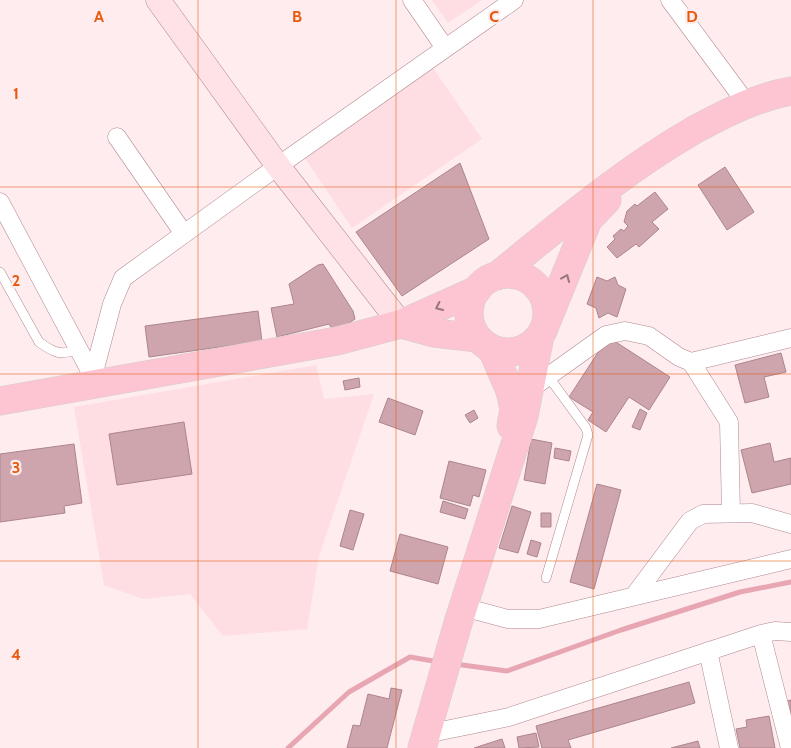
<svg xmlns="http://www.w3.org/2000/svg" width="791" height="748" font-family="Cabin,sans-serif">
	<style>
		.built { fill: #fedee3 }
		.lines { fill: none; stroke-linecap: round; stroke-linejoin: round }
		.stream { stroke: #e8a6b3; stroke-width: 5 }
		.building { fill: #cfa5ad; stroke: #ac858c }
		.lane-casing { stroke: #b0888f; stroke-width: 10 }
		.street-casing { stroke: #b0888f; stroke-width: 19 }
		.secondary-casing { stroke: #b0888f; stroke-width: 25 }
		.primary-casing { stroke: #d3cfcf; stroke-width: 29 }
		.lane { stroke: #fff; stroke-width: 9 }
		.street { stroke: #fff; stroke-width: 18 }
		.secondary { stroke: #fee2e8; stroke-width: 24 }
		.primary { stroke: #fcc5d1; stroke-width: 28 }
		.oneway { stroke: #98767d }
		.grid { fill: none; stroke: #e8590c; stroke-width: 1; stroke-opacity: 0.55 }
		.grid-label { font-size: 16px; text-anchor: middle; font-weight: bold; fill: #e8590c; stroke: #feecef; stroke-width: 4.5; stroke-linejoin: round; paint-order: stroke }
	</style>
	<rect width="100%" height="100%" fill="#feecef"/>
	<path class="built" d="M 432,0 L 482,0 L 448,23 Z
		M 433,68 L 482,139 L 352,228 L 304,157 Z
		M 316,365 L 324,399 L 374,394 L 319,556 L 307,629 L 223,636 L 190,594 L 143,599 L 104,585 L 74,407 Z"/>
	<g class="lines">
		<path class="stream" d="M 455,664 L 507,671 L 621,630 L 740,592 L 791,582
			M 288,748 L 349,692 L 410,657 L 439,662"/>
	</g>
	<path class="building" d="M 460,163 L 489,239 L 402,296 L 356,232 Z
		M 725,167 L 754,212 L 727,230 L 698,185 Z
		M 655,192 L 668,209 L 652,222 L 659,229 L 639,247 L 636,244 L 617,258 L 607,247 L 615,239 L 613,236 L 621,229 L 624,231 L 628,226 L 624,222 L 627,211 L 635,204 L 637,206 Z
		M 323,264 L 353,311 L 355,319 L 340,329 L 333,330 L 329,324 L 277,337 L 271,308 L 294,304 L 289,284 L 318,265 Z
		M 597,277 L 607,281 L 615,277 L 618,285 L 626,289 L 617,317 L 608,313 L 599,318 L 596,308 L 587,304 Z
		M 258,311 L 262,341 L 149,357 L 145,326 Z
		M 608,337 L 670,377 L 649,410 L 629,397 L 606,432 L 588,420 L 593,412 L 569,397 Z
		M 781,353 L 786,372 L 764,377 L 769,397 L 745,403 L 735,365 Z
		M 359,378 L 360,387 L 345,390 L 343,381 Z
		M 388,398 L 423,411 L 415,435 L 379,422 Z
		M 640,409 L 647,413 L 640,430 L 632,427 Z
		M 474,410 L 478,418 L 470,423 L 465,415 Z
		M 184,422 L 192,474 L 117,485 L 109,434 Z
		M 531,439 L 552,443 L 545,484 L 524,480 Z
		M 770,443 L 774,462 L 791,458 L 791,484 L 752,493 L 741,450 Z
		M 74,444 L 82,503 L 64,506 L 65,513 L 0,522 L 0,454 Z
		M 555,448 L 571,451 L 569,461 L 554,458 Z
		M 449,461 L 486,470 L 479,497 L 473,495 L 470,506 L 440,498 Z
		M 597,484 L 621,490 L 594,589 L 570,582 Z
		M 443,501 L 468,509 L 465,519 L 440,512 Z
		M 512,506 L 531,512 L 518,553 L 499,548 Z
		M 350,510 L 364,514 L 353,550 L 340,546 Z
		M 541,513 L 551,513 L 551,527 L 541,527 Z
		M 400,534 L 448,547 L 438,584 L 390,571 Z
		M 531,540 L 541,543 L 537,557 L 527,554 Z
		M 689,682 L 695,703 L 568,740 L 571,748 L 542,748 L 536,726 Z
		M 391,688 L 402,690 L 387,748 L 347,748 L 353,725 L 360,726 L 368,694 L 389,699 Z
		M 791,700 L 791,729 L 783,702 Z
		M 769,716 L 775,748 L 740,748 L 736,729 L 747,727 L 746,720 Z
		M 536,733 L 539,747 L 519,748 L 517,737 Z
		M 502,739 L 505,748 L 474,748 Z
		M 698,741 L 700,748 L 671,748 Z"/>
	<g class="lines">
		<defs>
			<path id="lane" d="M 0,272 L 39,342 C 54,353 61,356 78,349
				M 546,578 L 588,435 L 586,428 L 548,376"/>
			<path id="street" d="M 412,0 L 445,48
				M 670,0 L 747,104
				M 117,137 L 184,234
				M 0,202 L 95,380
				M 691,362 L 729,422 L 731,513
				M 93,376 L 112,304 L 123,278 L 278,166 L 514,0
				M 529,390 L 606,335 L 625,331 L 649,336 L 679,357 L 691,362 L 791,338
				M 634,596 L 690,521 L 703,514 L 752,513 L 791,524
				M 463,607 L 508,619 L 539,619 L 791,559
				M 761,634 L 790,748
				M 708,651 L 729,748
				M 426,734 L 509,717 L 761,634 L 775,631 L 791,632"/>
			<path id="secondary" d="M 158,0 L 278,166 L 401,324"/>
			<path id="primary" d="M469 313a39 39 0 1 1 78 0a39 39 0 1 1-78 0Z
				M 497,276 C 561,224 624,170 696,129 C 726,113 757,97 791,91
				M 546,323 L 588,220 L 607,200
				M 401,324 L 434,333 L 478,338
				M 492,349 L 510,391 L 514,409 L 511,426
				M 0,401 L 337,341 L 401,324 L 477,290
				M 422,748 L 458,623 L 524,416 L 540,336"/>
		</defs>
		<use href="#lane" class="lane-casing"/>
		<use href="#street" class="street-casing"/>
		<use href="#secondary" class="secondary-casing"/>
		<use href="#primary" class="primary-casing"/>
		<use href="#lane" class="lane"/>
		<use href="#street" class="street"/>
		<use href="#secondary" class="secondary"/>
		<use href="#primary" class="primary"/>
	</g>
	<defs><path id="oneway-chevron" d="M-2-3.5L2.5 0L-2 3.5" fill="none" stroke-width="1.6" stroke-linecap="round" stroke-linejoin="round" transform="scale(1.25)"/></defs>
	<g class="oneway">
		<use href="#oneway-chevron" transform="translate(566 278) rotate(-67)"/>
		<use href="#oneway-chevron" transform="translate(439 307) rotate(155)"/>
	</g>
	<path class="grid" d="M 198,0 L 198,748M 396,0 L 396,748M 593,0 L 593,748M 0,187 L 791,187M 0,374 L 791,374M 0,561 L 791,561"/>
	<g class="grid-label">
		<text x="99" y="22">A</text>
		<text x="297" y="22">B</text>
		<text x="494" y="22">C</text>
		<text x="692" y="22">D</text>
		<text x="16" y="99">1</text>
		<text x="16" y="286">2</text>
		<text x="16" y="473">3</text>
		<text x="16" y="660">4</text>
	</g>
</svg>
